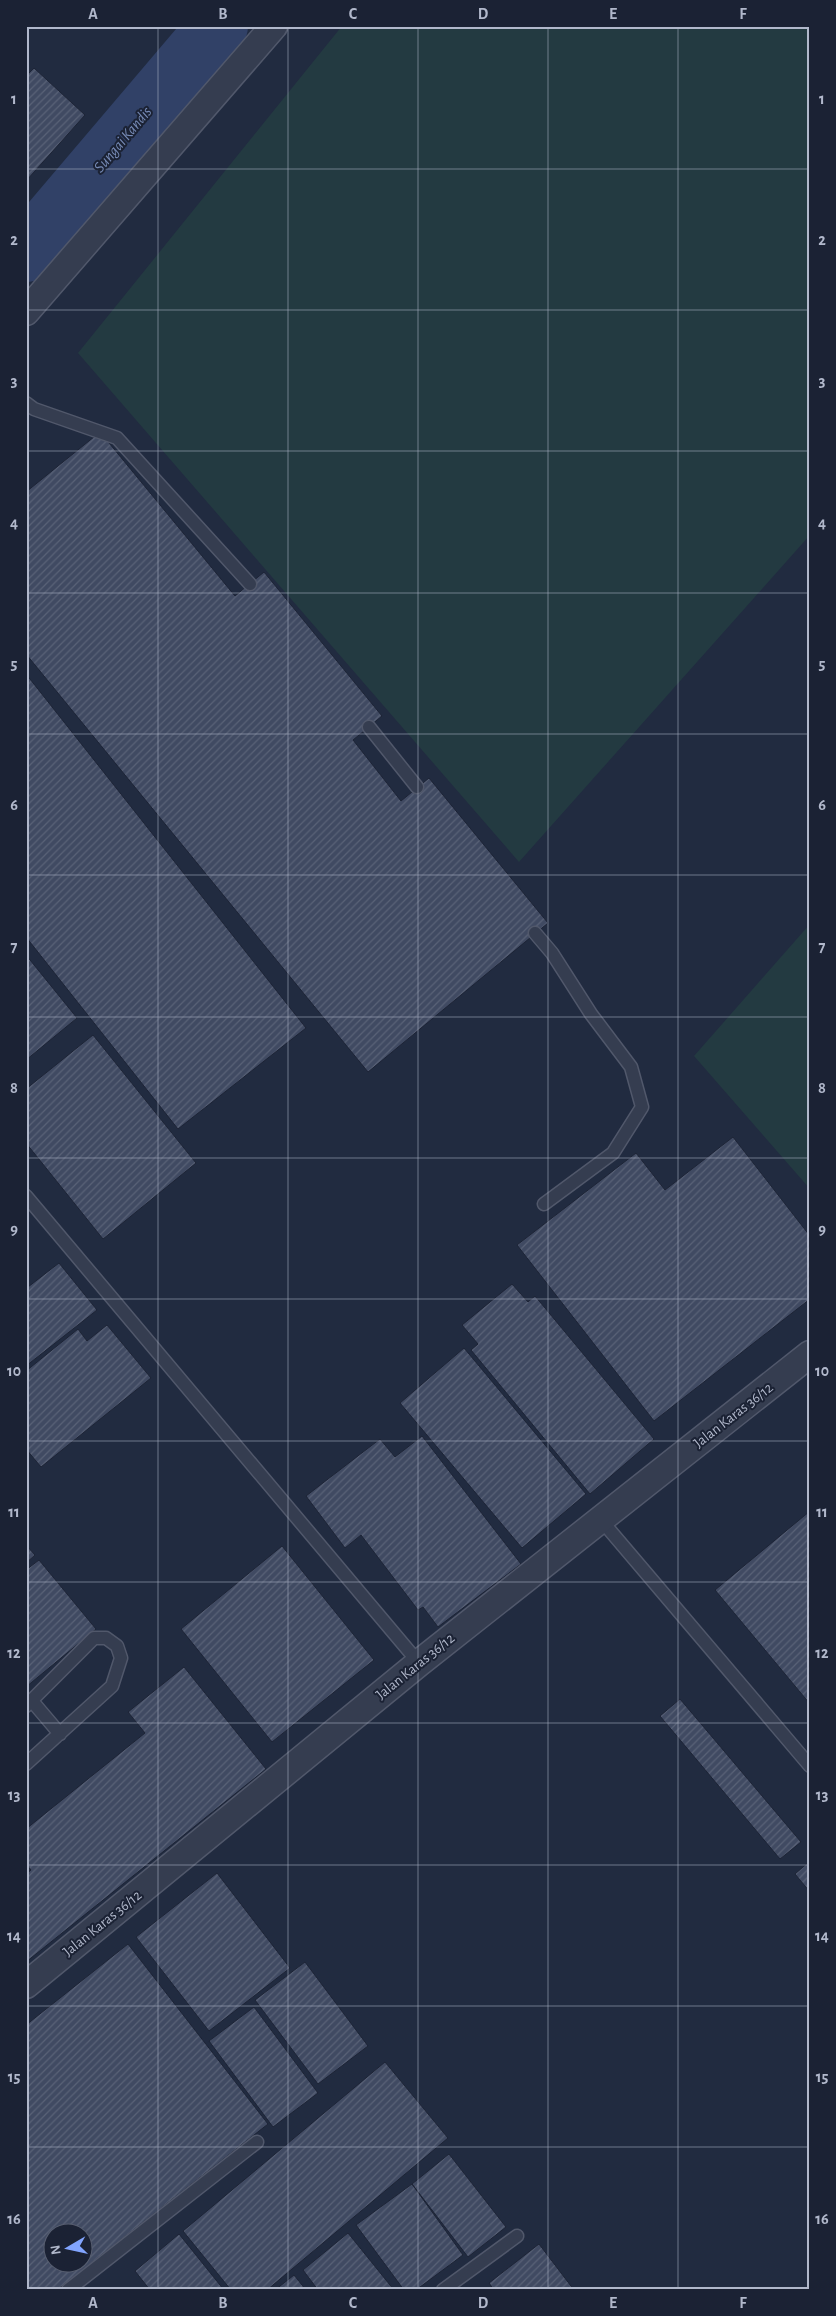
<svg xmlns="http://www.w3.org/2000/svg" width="836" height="2316" font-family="'Alegreya Sans',sans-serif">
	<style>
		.grass { fill: #233a41 }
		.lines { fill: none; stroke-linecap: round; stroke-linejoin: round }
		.river { stroke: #314167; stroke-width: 60 }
		.building { fill: url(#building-hatch); stroke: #1d2436; fill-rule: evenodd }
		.service-casing { stroke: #51586b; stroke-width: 15 }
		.minor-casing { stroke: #51586b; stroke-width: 29 }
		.service { stroke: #353d50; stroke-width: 12 }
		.minor { stroke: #353d50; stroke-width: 26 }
		.grid { fill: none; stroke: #b1b8cb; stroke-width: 1; stroke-opacity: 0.55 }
		.labels { text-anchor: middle; stroke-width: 4; stroke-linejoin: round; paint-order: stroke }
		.street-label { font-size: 15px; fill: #b1b8cb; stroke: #1b2234 }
		.water-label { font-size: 16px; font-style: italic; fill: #768ab5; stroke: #1b2234 }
		.neatline { fill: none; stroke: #b1b8cb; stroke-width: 2 }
		.grid-label { font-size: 16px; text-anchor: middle; font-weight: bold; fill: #b1b8cb }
	</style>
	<defs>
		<pattern id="building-hatch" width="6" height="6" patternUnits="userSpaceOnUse" patternTransform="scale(1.25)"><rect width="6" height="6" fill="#404a62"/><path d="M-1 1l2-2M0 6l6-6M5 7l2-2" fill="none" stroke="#596277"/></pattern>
	</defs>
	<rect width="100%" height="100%" fill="#212b40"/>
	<path class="grass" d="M 342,26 L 804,26 L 810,33 L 810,535 L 519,862 L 78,353 Z
		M 810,924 L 810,1189 L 694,1056 Z"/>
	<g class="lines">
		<path class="river" d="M 26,252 L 218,26"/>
	</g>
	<path class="building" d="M 34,68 L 85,115 L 26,181 L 26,76 Z
		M 100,432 L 235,596 L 264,572 L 382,716 L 353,740 L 401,801 L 429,778 L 548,923 L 368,1072 L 26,654 L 26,492 Z
		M 26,674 L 306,1028 L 178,1129 L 26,937 Z
		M 26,955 L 77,1018 L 26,1060 Z
		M 93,1035 L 196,1163 L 103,1239 L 26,1143 L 26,1089 Z
		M 733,1137 L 810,1236 L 810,1299 L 654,1421 L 517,1245 L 636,1153 L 665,1190 Z
		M 59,1263 L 97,1310 L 26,1366 L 26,1285 L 28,1287 Z
		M 512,1284 L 528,1302 L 535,1296 L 654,1439 L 590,1494 L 471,1350 L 478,1344 L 462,1325 Z
		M 107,1325 L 151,1378 L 41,1467 L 26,1449 L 26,1371 L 78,1329 L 87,1341 Z
		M 464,1348 L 586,1494 L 522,1548 L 400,1403 Z
		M 422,1436 L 521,1564 L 438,1627 L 423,1607 L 418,1610 L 361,1535 L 345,1548 L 306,1496 L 380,1439 L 395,1457 Z
		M 810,1511 L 810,1704 L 715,1590 Z
		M 26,1545 L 35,1555 L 26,1563 Z
		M 282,1546 L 374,1660 L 272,1742 L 181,1629 Z
		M 39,1560 L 96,1629 L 26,1687 L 26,1570 Z
		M 184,1667 L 266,1769 L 26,1962 L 26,1874 L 31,1870 L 26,1864 L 26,1829 L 145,1733 L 128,1712 Z
		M 680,1699 L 801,1842 L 780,1859 L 660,1716 Z
		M 810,1861 L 810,1892 L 795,1874 Z
		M 217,1873 L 290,1968 L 209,2031 L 136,1937 Z
		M 128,1944 L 268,2124 L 57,2290 L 26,2290 L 26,2025 ZM 52,2234 L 82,2234 L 82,2264 L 52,2264 Z
		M 305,1962 L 368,2046 L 318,2084 L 255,2000 Z
		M 254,2007 L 318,2093 L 273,2127 L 209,2041 Z
		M 385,2062 L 448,2138 L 267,2290 L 231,2290 L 183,2231 Z
		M 449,2154 L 506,2227 L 468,2257 L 412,2184 Z
		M 412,2184 L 463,2255 L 416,2290 L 404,2290 L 356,2225 Z
		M 348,2233 L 394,2290 L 318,2290 L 303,2270 Z
		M 179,2234 L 224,2290 L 150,2290 L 135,2271 Z
		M 539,2244 L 574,2290 L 494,2290 L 489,2283 Z
		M 294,2275 L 306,2290 L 275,2290 Z"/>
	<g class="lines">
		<defs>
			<path id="service" d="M 26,403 L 34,409 L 117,438 L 250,584
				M 369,727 L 417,787
				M 535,933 L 552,953 L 591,1014 L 631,1067 L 642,1107 L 613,1153 L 544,1204
				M 26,1196 L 419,1663
				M 601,1520 L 810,1766
				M 32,1701 L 60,1734
				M 26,1706 L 94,1638 L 106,1638 L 117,1646 L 121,1658 L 112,1686 L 26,1764
				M 68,2290 L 257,2142
				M 443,2290 L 517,2236"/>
			<path id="minor" d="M 26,312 L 274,26
				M 26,1985 L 419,1663 L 810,1354"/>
		</defs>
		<use href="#service" class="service-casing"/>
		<use href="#minor" class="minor-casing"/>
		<use href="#service" class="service"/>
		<use href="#minor" class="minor"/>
	</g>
	<path class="grid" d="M 158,26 L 158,2290M 288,26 L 288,2290M 418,26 L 418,2290M 548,26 L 548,2290M 678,26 L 678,2290M 26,169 L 810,169M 26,310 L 810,310M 26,451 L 810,451M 26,593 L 810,593M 26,734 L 810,734M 26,875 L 810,875M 26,1017 L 810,1017M 26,1158 L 810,1158M 26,1299 L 810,1299M 26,1441 L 810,1441M 26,1582 L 810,1582M 26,1723 L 810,1723M 26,1865 L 810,1865M 26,2006 L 810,2006M 26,2147 L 810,2147"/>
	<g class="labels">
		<g class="street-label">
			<text transform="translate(733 1415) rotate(-38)" y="5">Jalan Karas 36/12</text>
			<text transform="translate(415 1666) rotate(-39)" y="5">Jalan Karas 36/12</text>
			<text transform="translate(102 1923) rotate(-39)" y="5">Jalan Karas 36/12</text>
		</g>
		<g class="water-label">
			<text transform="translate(122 139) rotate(-50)" y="6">Sungai Kandis</text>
		</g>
	</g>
	<rect width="836" height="2316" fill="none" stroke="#1b2234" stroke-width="55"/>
	<g transform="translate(68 2248) rotate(261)"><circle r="24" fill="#1b2234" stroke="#575e70"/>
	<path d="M0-4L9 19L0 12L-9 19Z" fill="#82a5ff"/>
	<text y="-8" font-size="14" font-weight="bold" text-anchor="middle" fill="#b1b8cb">N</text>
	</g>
	<rect x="28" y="28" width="780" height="2260" class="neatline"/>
	<g class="grid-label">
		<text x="93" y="19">A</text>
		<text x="223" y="19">B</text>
		<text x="353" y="19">C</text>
		<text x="483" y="19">D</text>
		<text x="613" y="19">E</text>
		<text x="743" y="19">F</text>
		<text x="14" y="104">1</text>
		<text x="822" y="104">1</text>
		<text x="14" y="245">2</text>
		<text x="822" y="245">2</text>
		<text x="14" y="386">3</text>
		<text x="822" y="386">3</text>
		<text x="14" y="528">4</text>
		<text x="822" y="528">4</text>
		<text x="14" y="669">5</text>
		<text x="822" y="669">5</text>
		<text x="14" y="810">6</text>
		<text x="822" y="810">6</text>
		<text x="14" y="952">7</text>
		<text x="822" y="952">7</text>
		<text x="14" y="1093">8</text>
		<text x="822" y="1093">8</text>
		<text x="14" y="1234">9</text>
		<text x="822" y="1234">9</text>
		<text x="14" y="1376">10</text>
		<text x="822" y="1376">10</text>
		<text x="14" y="1517">11</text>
		<text x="822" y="1517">11</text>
		<text x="14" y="1658">12</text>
		<text x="822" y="1658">12</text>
		<text x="14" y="1800">13</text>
		<text x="822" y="1800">13</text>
		<text x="14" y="1941">14</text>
		<text x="822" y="1941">14</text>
		<text x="14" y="2082">15</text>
		<text x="822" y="2082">15</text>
		<text x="14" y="2224">16</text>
		<text x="822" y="2224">16</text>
		<text x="93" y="2308">A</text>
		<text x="223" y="2308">B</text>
		<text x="353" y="2308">C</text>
		<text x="483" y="2308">D</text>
		<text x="613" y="2308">E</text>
		<text x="743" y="2308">F</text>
	</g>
</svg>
